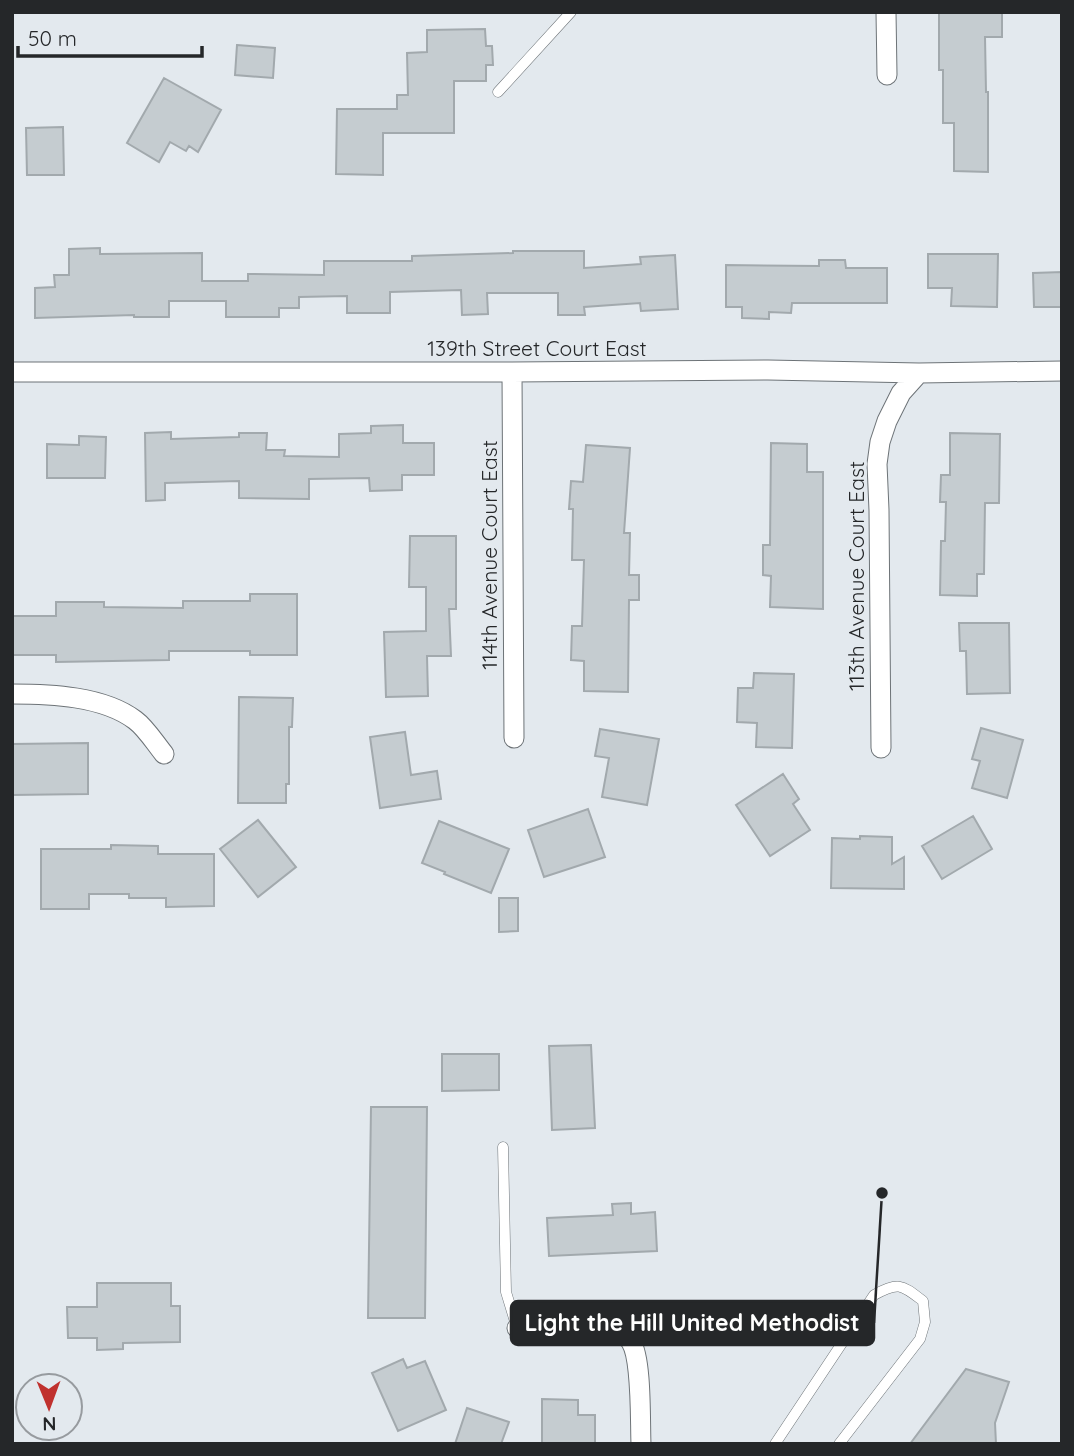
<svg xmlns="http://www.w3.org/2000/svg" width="1074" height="1456" font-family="Quicksand,sans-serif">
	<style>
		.building { fill: #c5ccd0; stroke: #a2a9ad; stroke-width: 2 }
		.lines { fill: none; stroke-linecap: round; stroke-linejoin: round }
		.lane-casing { stroke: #6d7377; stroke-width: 11 }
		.street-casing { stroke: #6d7377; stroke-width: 21 }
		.lane { stroke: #fff; stroke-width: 10 }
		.street { stroke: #fff; stroke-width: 19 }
		.labels { text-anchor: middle; stroke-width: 6; stroke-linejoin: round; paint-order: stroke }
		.street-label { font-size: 21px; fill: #252729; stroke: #e3e9ee }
		.leader { fill: none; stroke: #252729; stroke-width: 2.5 }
		.callout-dot { fill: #252729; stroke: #e3e9ee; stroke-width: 2.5 }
		.callout { fill: #252729; stroke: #252729; stroke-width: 2.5 }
		.callout-label { font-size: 23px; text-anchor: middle; font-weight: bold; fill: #fff }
	</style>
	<rect width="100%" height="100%" fill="#e3e9ee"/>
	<path class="building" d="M 939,12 L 1002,12 L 1002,37 L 985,37 L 986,92 L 988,92 L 988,172 L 954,171 L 954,123 L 943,123 L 943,70 L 939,70 Z
		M 485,29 L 486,46 L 492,46 L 493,65 L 486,65 L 486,81 L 454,81 L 454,133 L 383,133 L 383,175 L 336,174 L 337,109 L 397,109 L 397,95 L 408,95 L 407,53 L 427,52 L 427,30 Z
		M 237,45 L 275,48 L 273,78 L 235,75 Z
		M 164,78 L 221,110 L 198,152 L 189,146 L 186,151 L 170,142 L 159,162 L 127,143 Z
		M 63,127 L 64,175 L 27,175 L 26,128 Z
		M 100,248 L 100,254 L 202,253 L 202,281 L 248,281 L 248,274 L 324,275 L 324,261 L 412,261 L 412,256 L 513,253 L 513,251 L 584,251 L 584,268 L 641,264 L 640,257 L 675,255 L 678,309 L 641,311 L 640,303 L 584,307 L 585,315 L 558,315 L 558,293 L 487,293 L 488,314 L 462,315 L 461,290 L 390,292 L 390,313 L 347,313 L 347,296 L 299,297 L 299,308 L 279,308 L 279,317 L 226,317 L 226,301 L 169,301 L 169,317 L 134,317 L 134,315 L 35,318 L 35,288 L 55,287 L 54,275 L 69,275 L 69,249 Z
		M 928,254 L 998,254 L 997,307 L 951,306 L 952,288 L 928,288 Z
		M 819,260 L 845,260 L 846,268 L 887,268 L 887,303 L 792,303 L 791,313 L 769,312 L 769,319 L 742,318 L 742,307 L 726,307 L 726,265 L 819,266 Z
		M 1062,272 L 1062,307 L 1034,307 L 1033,273 Z
		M 403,425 L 403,443 L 434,443 L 434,475 L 402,475 L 402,490 L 370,491 L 369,478 L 309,479 L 309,499 L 239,498 L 239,481 L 165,483 L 165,500 L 146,501 L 145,433 L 171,432 L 171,439 L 239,437 L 239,433 L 267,433 L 266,450 L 285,450 L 284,456 L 339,457 L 339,434 L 371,433 L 371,426 Z
		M 950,433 L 1000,434 L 999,503 L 985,503 L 984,574 L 977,574 L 977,596 L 940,595 L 941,541 L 945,541 L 946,502 L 940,502 L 941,475 L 950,475 Z
		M 79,436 L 106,437 L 105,478 L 47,478 L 47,444 L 79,445 Z
		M 771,443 L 807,444 L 807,472 L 823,472 L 823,609 L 770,607 L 771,576 L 763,575 L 763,545 L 770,545 Z
		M 586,445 L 630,448 L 624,533 L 630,533 L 629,575 L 639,575 L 639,600 L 629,600 L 628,692 L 584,691 L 584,661 L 571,660 L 572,626 L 582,626 L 584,560 L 572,560 L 573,509 L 569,509 L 571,481 L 583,482 Z
		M 410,536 L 456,536 L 456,609 L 449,609 L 451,656 L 427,656 L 428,696 L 386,697 L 384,632 L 426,631 L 426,587 L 409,587 Z
		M 250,594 L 297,594 L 297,655 L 250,655 L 250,651 L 169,651 L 169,660 L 56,662 L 56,655 L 12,655 L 12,616 L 56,616 L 56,602 L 104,602 L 104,607 L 183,608 L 183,601 L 250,601 Z
		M 959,623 L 1009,623 L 1010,693 L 967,694 L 966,651 L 960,651 Z
		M 754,673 L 794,674 L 792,748 L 756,747 L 757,723 L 737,722 L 738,688 L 753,688 Z
		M 239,697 L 293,698 L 292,727 L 289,727 L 289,784 L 286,784 L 286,803 L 238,803 Z
		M 981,728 L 1023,740 L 1007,798 L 972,788 L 980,761 L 972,759 Z
		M 600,729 L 659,739 L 647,805 L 602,797 L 609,758 L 595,756 Z
		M 405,732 L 411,775 L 437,771 L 441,799 L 380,808 L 370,737 Z
		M 88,743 L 88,794 L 12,795 L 12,744 Z
		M 783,774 L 799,799 L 793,804 L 810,830 L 770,856 L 736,805 Z
		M 588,809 L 605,857 L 544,877 L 528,830 Z
		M 973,816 L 992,849 L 942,879 L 922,846 Z
		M 258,820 L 296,867 L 258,897 L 220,849 Z
		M 439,821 L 509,849 L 491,893 L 444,874 L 445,872 L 422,863 Z
		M 860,836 L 892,837 L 892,864 L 904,857 L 904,889 L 831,888 L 832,838 L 860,839 Z
		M 111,845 L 158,846 L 158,854 L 214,854 L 214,906 L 166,907 L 166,898 L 129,898 L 129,894 L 89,894 L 89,909 L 41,909 L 41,849 L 111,849 Z
		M 499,898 L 518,898 L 518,931 L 499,932 Z
		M 591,1045 L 595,1128 L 552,1130 L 549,1046 Z
		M 442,1054 L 499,1054 L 499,1090 L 442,1091 Z
		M 371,1107 L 427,1107 L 425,1318 L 368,1318 Z
		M 631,1203 L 631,1214 L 655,1212 L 657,1251 L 549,1256 L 547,1218 L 613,1215 L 612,1204 Z
		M 97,1283 L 171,1283 L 171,1306 L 180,1306 L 180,1342 L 123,1343 L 123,1349 L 97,1350 L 97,1338 L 68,1338 L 67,1307 L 97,1307 Z
		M 403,1359 L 407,1368 L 425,1361 L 446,1410 L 398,1431 L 372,1373 Z
		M 966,1369 L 1009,1382 L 995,1423 L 996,1444 L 910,1444 Z
		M 542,1399 L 578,1400 L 578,1415 L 595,1415 L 595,1444 L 542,1444 Z
		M 467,1408 L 509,1422 L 501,1444 L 455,1444 Z"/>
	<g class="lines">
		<defs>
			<path id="lane" d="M 498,92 L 571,12
				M 503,1147 L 506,1292 L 517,1328
				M 775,1444 L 874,1295 C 899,1281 902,1285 923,1301 L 925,1322 L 920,1339 L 839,1444"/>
			<path id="street" d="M 886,12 L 887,75
				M 12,372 L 512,372 L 768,370 L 919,373 L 1062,371
				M 512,372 L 514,738
				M 12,694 C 51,694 103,696 135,720 C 146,728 155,743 164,754
				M 881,748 L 879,510 L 877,464 L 880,442 L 887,421 L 901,393 L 919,373
				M 517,1328 C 544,1326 615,1315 631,1342 C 642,1359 640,1421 641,1444"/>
		</defs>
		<use href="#lane" class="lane-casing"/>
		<use href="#street" class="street-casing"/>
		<use href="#lane" class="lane"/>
		<use href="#street" class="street"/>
	</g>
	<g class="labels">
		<g class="street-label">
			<text x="537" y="356">139th Street Court East</text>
			<text transform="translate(490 555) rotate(-90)" y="7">114th Avenue Court East</text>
			<text transform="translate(857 576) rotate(-90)" y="7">113th Avenue Court East</text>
		</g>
	</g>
	<path class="leader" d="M882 1193L874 1323"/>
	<circle class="callout-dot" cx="882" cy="1193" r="7"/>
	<rect class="callout" x="511" y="1301" width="363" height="44" rx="7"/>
	<g class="callout-label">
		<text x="692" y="1331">Light the Hill United Methodist</text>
	</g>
	<rect width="1074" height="1456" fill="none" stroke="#252729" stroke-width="28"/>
	<g transform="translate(49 1407) rotate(179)"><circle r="33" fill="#e3e9ee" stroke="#979b9f" stroke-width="2"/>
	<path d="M0-5L12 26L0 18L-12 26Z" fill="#c0312e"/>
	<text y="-10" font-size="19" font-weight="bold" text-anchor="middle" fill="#252729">N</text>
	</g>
	<path d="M18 46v10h184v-10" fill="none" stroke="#252729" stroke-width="3.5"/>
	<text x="28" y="46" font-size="21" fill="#252729" stroke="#e3e9ee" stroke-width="5" paint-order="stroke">50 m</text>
</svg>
